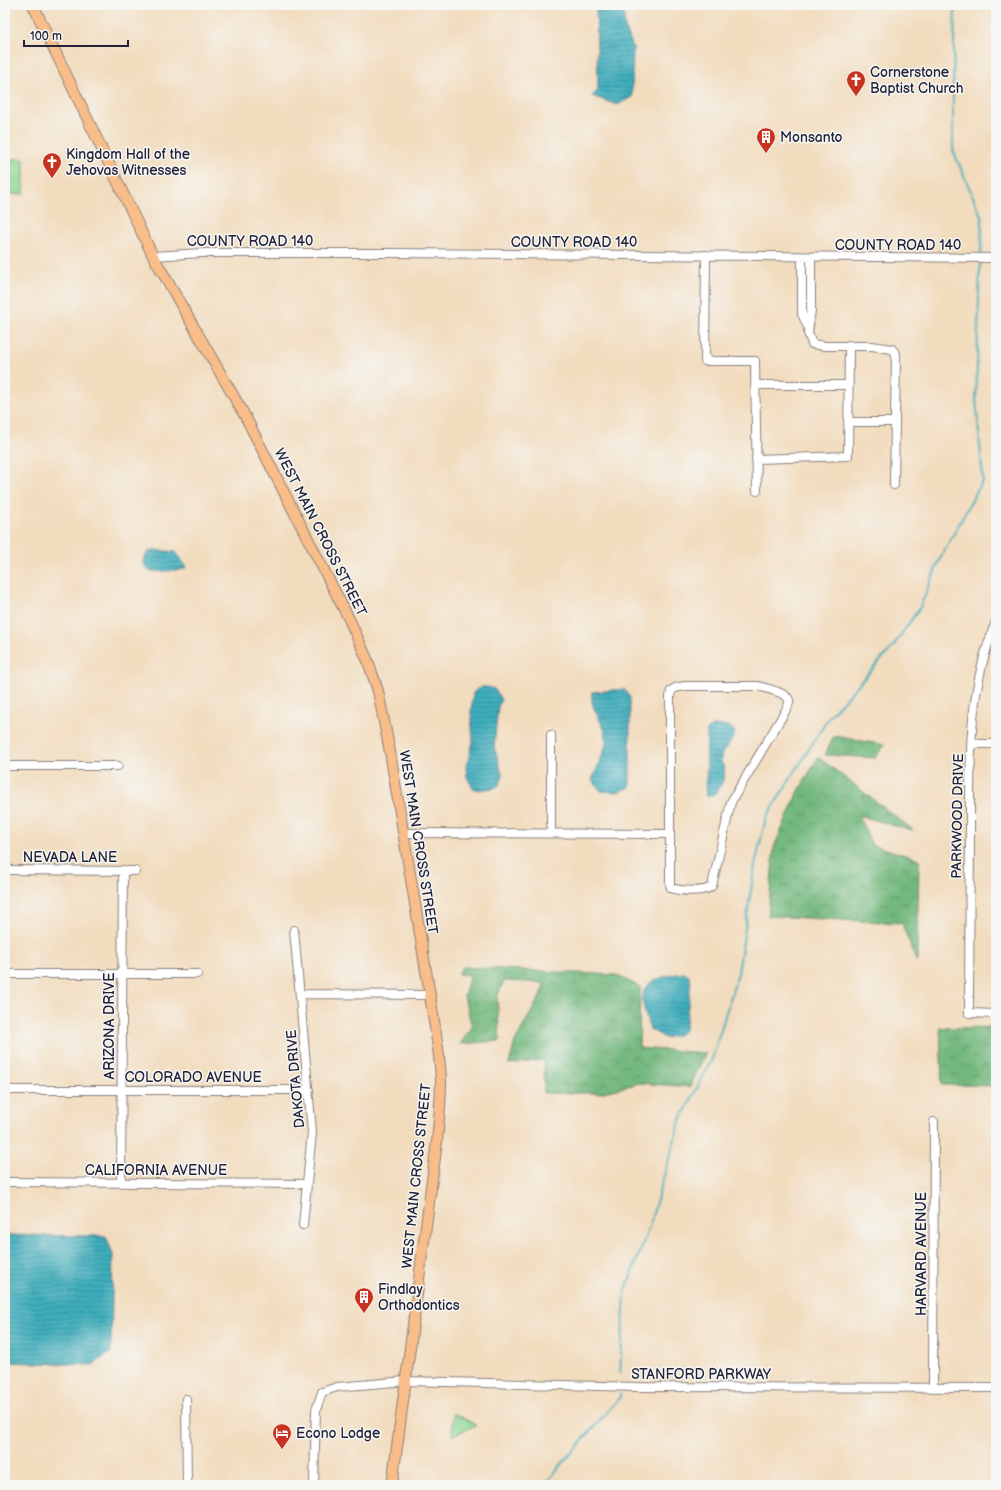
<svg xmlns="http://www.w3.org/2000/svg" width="1001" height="1490" font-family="'Balsamiq Sans',sans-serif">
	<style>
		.grass { fill: #8fd894; stroke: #587d68 }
		.forest { fill: url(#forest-crowns); stroke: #4a6d5c }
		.water { fill: url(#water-rules); stroke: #30687c }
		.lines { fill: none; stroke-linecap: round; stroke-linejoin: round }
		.stream { stroke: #3eadbc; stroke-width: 2 }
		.minor-casing { stroke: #8a7f7c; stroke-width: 10 }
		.major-casing { stroke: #8a7f7c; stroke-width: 12 }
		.minor { stroke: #fff; stroke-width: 8 }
		.major { stroke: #f8bd89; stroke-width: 10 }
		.labels { text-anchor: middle; stroke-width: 3; stroke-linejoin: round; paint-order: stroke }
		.poi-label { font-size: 14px; fill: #22223b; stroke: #f6f6f2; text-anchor: start }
		.street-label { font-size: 14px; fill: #22223b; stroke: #f6f6f2 }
	</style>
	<defs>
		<pattern id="forest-crowns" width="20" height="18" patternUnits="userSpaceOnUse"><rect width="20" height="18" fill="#73b87e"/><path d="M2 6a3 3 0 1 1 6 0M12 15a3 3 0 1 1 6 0" fill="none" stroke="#5e9568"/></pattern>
		<pattern id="water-rules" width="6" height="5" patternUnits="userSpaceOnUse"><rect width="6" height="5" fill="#3eadbc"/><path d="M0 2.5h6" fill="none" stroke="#348c9a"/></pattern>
	</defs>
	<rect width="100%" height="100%" fill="#f6f6f2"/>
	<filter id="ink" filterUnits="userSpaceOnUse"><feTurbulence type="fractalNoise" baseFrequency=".025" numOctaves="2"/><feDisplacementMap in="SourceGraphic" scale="8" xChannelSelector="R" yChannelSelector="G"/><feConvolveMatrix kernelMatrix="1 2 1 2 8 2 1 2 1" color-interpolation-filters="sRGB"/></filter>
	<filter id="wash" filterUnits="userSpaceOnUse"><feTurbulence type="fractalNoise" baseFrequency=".012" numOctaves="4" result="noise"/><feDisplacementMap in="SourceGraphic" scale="16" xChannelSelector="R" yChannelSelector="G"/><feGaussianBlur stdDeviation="0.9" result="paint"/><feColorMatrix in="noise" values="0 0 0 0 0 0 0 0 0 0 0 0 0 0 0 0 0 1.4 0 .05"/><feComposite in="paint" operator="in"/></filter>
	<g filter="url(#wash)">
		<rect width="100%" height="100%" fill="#f2dcbe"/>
		<path class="grass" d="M 5,159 L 24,159 L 24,194 L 5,194 Z
			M 453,1413 L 476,1425 L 452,1436 Z"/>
		<path class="forest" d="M 834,736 L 885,745 L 875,758 L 825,755 Z
			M 818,757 L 913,830 L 895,826 L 858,815 L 872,845 L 919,859 L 917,963 L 902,923 L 768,916 L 774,847 L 796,796 Z
			M 462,967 L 616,975 L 640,987 L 639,1048 L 706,1053 L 690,1087 L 640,1083 L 600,1093 L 544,1093 L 544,1060 L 509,1064 L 515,1041 L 543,991 L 544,983 L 504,981 L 497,997 L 500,1041 L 460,1044 L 472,1027 L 464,996 L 470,975 L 458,974 Z
			M 996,1027 L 996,1086 L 942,1085 L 940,1028 Z"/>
		<path class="water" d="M 596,5 L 623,5 L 625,27 L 633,47 L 632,97 L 617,105 L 592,96 L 598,90 Z
			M 154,550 L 176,552 L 186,566 L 186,568 C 180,571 174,570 167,571 C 159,571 145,574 144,562 C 144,558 146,555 149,551 Z
			M 481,687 C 495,687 495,688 501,700 L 498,707 L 494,746 L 503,777 L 499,785 L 494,788 L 479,790 L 473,788 L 467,777 L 466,767 L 473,742 L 471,712 L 473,693 Z
			M 624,689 L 630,697 L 630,787 L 618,792 L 601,791 L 592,780 C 596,769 605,753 606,742 C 608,725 588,710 592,692 Z
			M 712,726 C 720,726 732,723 735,733 C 733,742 722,749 721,758 C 720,762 723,764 724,767 C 727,778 719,789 713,796 L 706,796 L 707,730 Z
			M 684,973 L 689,976 L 691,982 L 685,1030 L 678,1035 L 665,1038 L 650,1029 L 646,1017 L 642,999 L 645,988 L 652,981 L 669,975 Z
			M 5,1235 L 106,1236 L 113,1254 L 111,1352 L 93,1365 L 5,1362 Z"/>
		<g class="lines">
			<path class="stream" d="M 955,5 L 953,90 L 953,150 L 982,218 L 981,256
				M 620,1374 L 625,1292 L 649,1227 L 680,1121 L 712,1059 L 738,973 L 755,865 L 766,818 L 831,714 L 892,648 L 920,607 L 940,559 L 983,480 L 976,399 L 980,261
				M 544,1485 L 620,1397 L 620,1394"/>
		</g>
	</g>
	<g filter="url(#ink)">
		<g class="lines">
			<defs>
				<path id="minor" d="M 706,255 L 705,361 L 755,361 L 757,491
					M 153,256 L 202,253 L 394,253 L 996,258
					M 802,257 L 802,314 L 808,327
					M 811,257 L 811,310 L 808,333 L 812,344 L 825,346 L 872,346 L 892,349 L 896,354 L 894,485
					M 755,385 L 848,385
					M 848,422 L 895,422
					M 756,459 L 848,456 L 849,345
					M 996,622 C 968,690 970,757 970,829 C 970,886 969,943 969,1000 L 969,1013 L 996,1014
					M 685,686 L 758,686 C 765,688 787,693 789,700 C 790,705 785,711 783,715 L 731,802 L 712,886 C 706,893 679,891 671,888 L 670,884 L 670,697 L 671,691 L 675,688 Z
					M 551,735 L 551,834
					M 971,744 L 996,744
					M 5,766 L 118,766
					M 403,833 L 670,834
					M 5,870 L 135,871
					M 294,930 L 312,1132 L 303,1225
					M 5,974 L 197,974
					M 300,994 L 430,995
					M 5,1090 L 309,1090
					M 5,1182 L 307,1184
					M 121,1182 L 123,870
					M 933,1387 L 934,1122
					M 186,1399 L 187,1485
					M 314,1485 L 316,1410 L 322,1392 L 337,1387 L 406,1381 L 638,1387 L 996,1388"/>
				<path id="major" d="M 33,5 L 153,256 L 245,416 L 349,619 L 368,661 L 378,691 L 390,752 L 430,995 C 434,1023 440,1052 441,1081 C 441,1101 439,1121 437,1142 L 392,1485"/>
			</defs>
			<use href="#minor" class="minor-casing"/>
			<use href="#major" class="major-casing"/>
			<use href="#minor" class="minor"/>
			<use href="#major" class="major"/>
		</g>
	</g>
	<defs>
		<symbol id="church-pin" viewBox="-11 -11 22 30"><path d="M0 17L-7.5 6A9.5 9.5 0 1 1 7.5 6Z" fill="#c8321e" stroke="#f6f6f2"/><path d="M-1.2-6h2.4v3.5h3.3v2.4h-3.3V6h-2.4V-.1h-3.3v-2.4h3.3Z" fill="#fff"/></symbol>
		<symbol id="building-pin" viewBox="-11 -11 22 30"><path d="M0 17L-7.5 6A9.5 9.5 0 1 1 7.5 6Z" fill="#c8321e" stroke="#f6f6f2"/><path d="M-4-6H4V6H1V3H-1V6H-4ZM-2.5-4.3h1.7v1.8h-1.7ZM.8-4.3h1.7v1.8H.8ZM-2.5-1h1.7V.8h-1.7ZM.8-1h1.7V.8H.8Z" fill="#fff"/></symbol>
		<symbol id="hotel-pin" viewBox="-11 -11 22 30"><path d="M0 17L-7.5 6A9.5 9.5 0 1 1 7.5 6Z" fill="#c8321e" stroke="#f6f6f2"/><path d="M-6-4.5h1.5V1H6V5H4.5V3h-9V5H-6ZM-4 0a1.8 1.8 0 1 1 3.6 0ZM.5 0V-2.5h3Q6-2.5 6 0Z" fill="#fff"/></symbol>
	</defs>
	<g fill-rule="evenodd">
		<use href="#church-pin" x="845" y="69" width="22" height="30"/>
		<use href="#building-pin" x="755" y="126" width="22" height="30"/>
		<use href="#church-pin" x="41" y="151" width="22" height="30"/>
		<use href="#building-pin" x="353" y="1286" width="22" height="30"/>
		<use href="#hotel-pin" x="271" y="1422" width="22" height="30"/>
	</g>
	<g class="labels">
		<g class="poi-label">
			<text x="870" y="77">Cornerstone<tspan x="870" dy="16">Baptist Church</tspan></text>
			<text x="780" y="142">Monsanto</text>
			<text x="66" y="159">Kingdom Hall of the<tspan x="66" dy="16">Jehovas Witnesses</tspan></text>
			<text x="378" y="1294">Findlay<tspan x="378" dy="16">Orthodontics</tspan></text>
			<text x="296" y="1438">Econo Lodge</text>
		</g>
		<g class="street-label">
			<text x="250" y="246">COUNTY ROAD 140</text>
			<text x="574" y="247">COUNTY ROAD 140</text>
			<text x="898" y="250">COUNTY ROAD 140</text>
			<text transform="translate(321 532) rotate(63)" y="5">WEST MAIN CROSS STREET</text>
			<text transform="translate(957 816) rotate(-89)" y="5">PARKWOOD DRIVE</text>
			<text transform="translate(419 842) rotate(81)" y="5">WEST MAIN CROSS STREET</text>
			<text x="70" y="862">NEVADA LANE</text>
			<text transform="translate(109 1026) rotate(-90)" y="5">ARIZONA DRIVE</text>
			<text x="193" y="1082">COLORADO AVENUE</text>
			<text transform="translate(295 1079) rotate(-95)" y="5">DAKOTA DRIVE</text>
			<text x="156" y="1175">CALIFORNIA AVENUE</text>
			<text transform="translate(416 1176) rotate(-84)" y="5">WEST MAIN CROSS STREET</text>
			<text transform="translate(921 1254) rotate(-90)" y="5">HARVARD AVENUE</text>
			<text x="701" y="1379">STANFORD PARKWAY</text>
		</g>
	</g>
	<rect width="1001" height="1490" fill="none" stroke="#f6f6f2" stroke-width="20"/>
	<path d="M24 40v6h104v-6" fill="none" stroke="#22223b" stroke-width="2"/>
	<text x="30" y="40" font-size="12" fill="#22223b" stroke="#f6f6f2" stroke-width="3" paint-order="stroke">100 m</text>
</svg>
